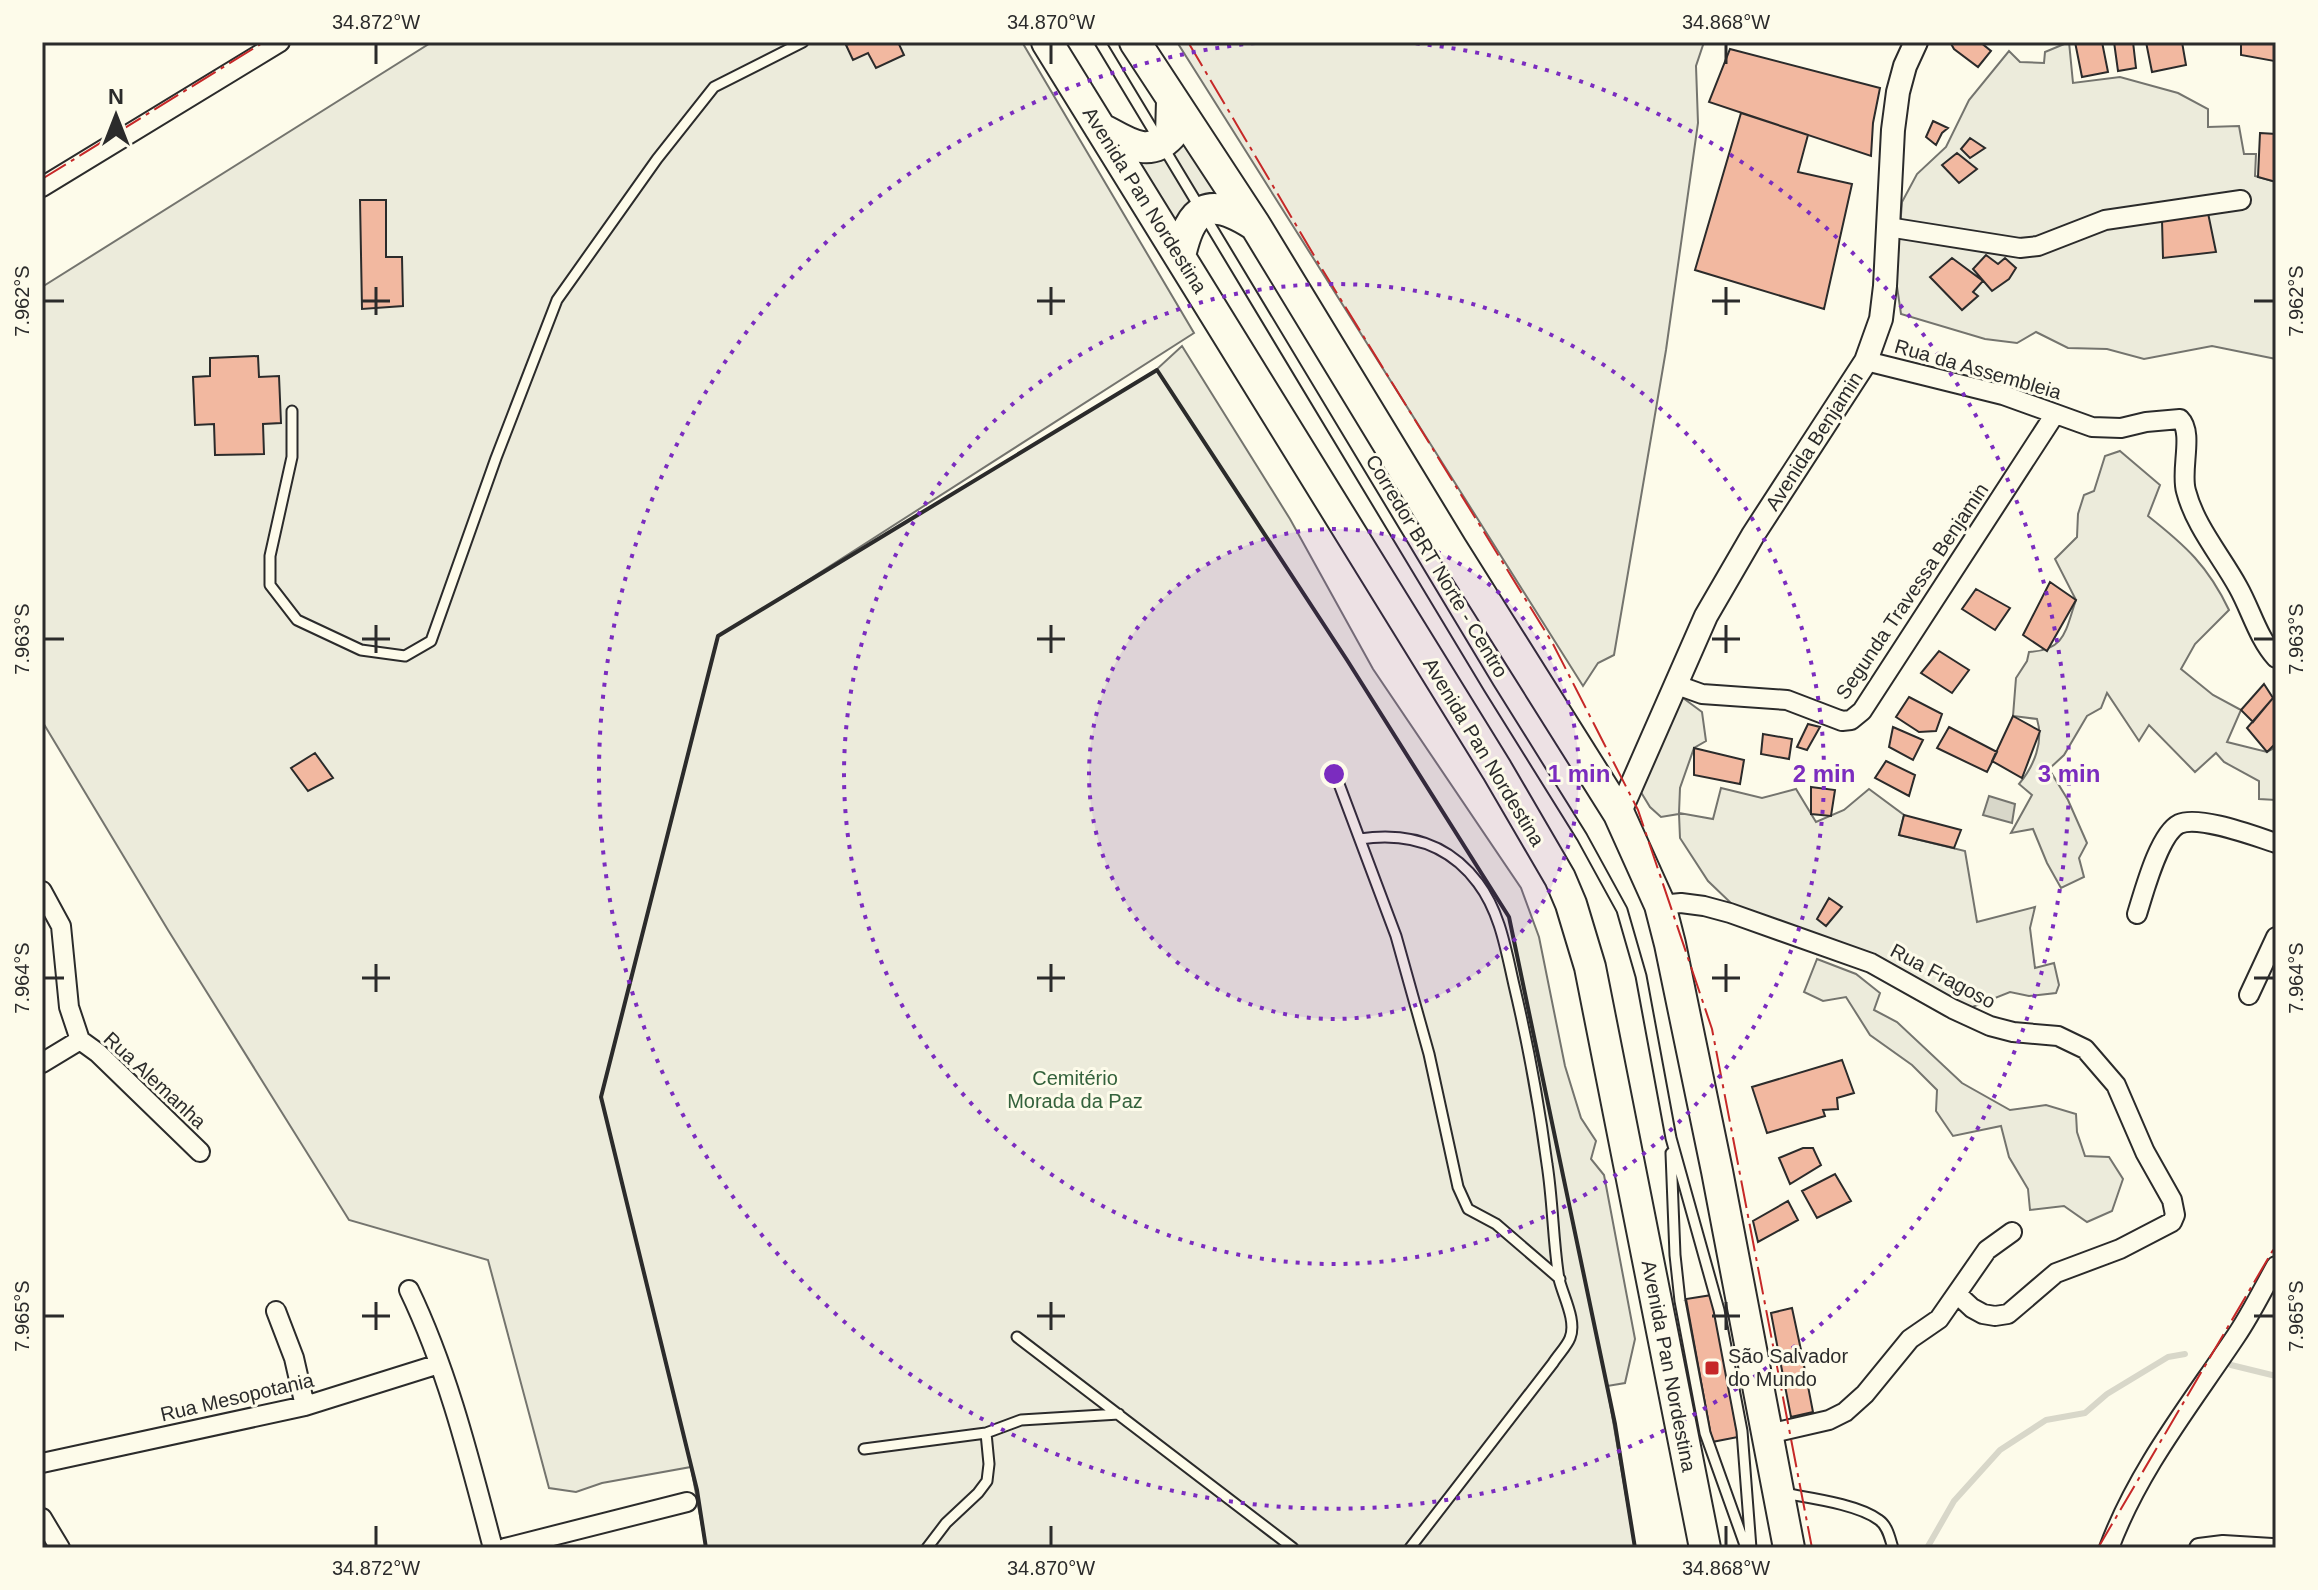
<svg xmlns="http://www.w3.org/2000/svg" width="2318" height="1590" font-family="Helvetica,sans-serif">
	<style>
		.green { fill: #ecebdb; stroke: #74746e; stroke-width: 2 }
		.water { fill: #d8d7c9; stroke: #74746e; stroke-width: 2 }
		.lines { fill: none; stroke-linecap: round; stroke-linejoin: round }
		.stream { stroke: #d8d7c9; stroke-width: 6 }
		.building { fill: #f2b8a0; stroke: #2b2b2b; stroke-width: 2 }
		.service-casing { stroke: #2b2b2b; stroke-width: 13 }
		.minor-casing { stroke: #2b2b2b; stroke-width: 22 }
		.tertiary-casing { stroke: #2b2b2b; stroke-width: 26 }
		.trunk-casing { stroke: #2b2b2b; stroke-width: 34 }
		.service { stroke: #fdfbea; stroke-width: 9 }
		.minor { stroke: #fdfbea; stroke-width: 18 }
		.tertiary { stroke: #fdfbea; stroke-width: 22 }
		.trunk { stroke: #fdfbea; stroke-width: 30 }
		.wall { stroke: #2b2b2b; stroke-width: 4 }
		.power { stroke: #c62828; stroke-width: 2; stroke-dasharray: 28 6 4 6; stroke-linecap: butt }
		.ticks { fill: none; stroke: #2b2b2b; stroke-width: 3 }
		.ring { fill: none; stroke: #7b2cbf; stroke-width: 4; stroke-dasharray: 4 8 }
		.poi-dot { fill: #c62828; stroke: #fdfbea; stroke-width: 3 }
		.labels { text-anchor: middle; stroke-width: 6; stroke-linejoin: round; paint-order: stroke }
		.street-label { font-size: 20px; fill: #2b2b2b; stroke: #fdfbea }
		.park-label { font-size: 20px; fill: #34623c; stroke: #fdfbea }
		.poi-label { font-size: 20px; fill: #2b2b2b; stroke: #fdfbea; text-anchor: start }
		.centre { fill: #7b2cbf; stroke: #fdfbea; stroke-width: 4 }
		.ring-label { font-size: 24px; text-anchor: middle; font-weight: bold; fill: #7b2cbf; stroke: #fdfbea; stroke-width: 6; stroke-linejoin: round; paint-order: stroke }
		.neatline { fill: none; stroke: #2b2b2b; stroke-width: 3 }
		.ticks-label { font-size: 20px; text-anchor: middle; fill: #2b2b2b }
	</style>
	<rect width="100%" height="100%" fill="#fdfbea"/>
	<path class="green" d="M 432,42 L 1022,42 L 1194,333 L 763,609 L 1156,370 L 1182,346 L 1290,519 L 1373,669 L 1521,888 L 1539,937 L 1565,1066 L 1581,1118 L 1596,1141 L 1591,1159 L 1604,1175 L 1635,1339 L 1625,1383 L 1607,1386 L 1635,1548 L 706,1548 L 691,1467 L 602,1483 L 576,1492 L 549,1488 L 488,1260 L 349,1220 L 168,930 L 42,721 L 42,287 Z
		M 1177,42 L 1704,42 L 1696,66 L 1698,123 L 1666,350 L 1614,655 L 1598,663 L 1583,686 Z
		M 2069,42 L 2073,83 L 2120,77 L 2178,93 L 2208,109 L 2208,127 L 2239,126 L 2244,154 L 2256,154 L 2255,176 L 2276,182 L 2276,359 L 2212,346 L 2144,359 L 2107,349 L 2068,348 L 2036,332 L 2017,343 L 1985,339 L 1901,314 L 1896,280 L 1902,202 L 1917,174 L 1946,147 L 1969,100 L 2009,51 L 2020,62 L 2044,63 L 2045,52 Z
		M 1172,101 L 1255,225 L 1218,208 L 1180,256 L 1126,141 L 1151,148 Z
		M 2120,451 L 2160,485 L 2148,516 C 2186,546 2208,566 2229,610 L 2195,644 L 2181,669 L 2213,695 L 2241,710 L 2227,742 L 2267,752 L 2276,747 L 2276,800 L 2259,799 L 2259,781 L 2224,762 L 2216,753 L 2195,772 L 2149,725 L 2139,741 L 2107,693 L 2101,708 L 2087,716 L 2064,755 L 2049,769 L 2068,800 L 2087,843 L 2079,858 L 2084,877 L 2061,888 L 2047,863 L 2033,829 L 2011,833 L 2032,795 L 2019,784 C 2034,766 2044,742 2037,719 L 2013,716 L 2016,678 L 2027,661 L 2029,652 C 2066,650 2065,631 2076,600 L 2055,559 L 2077,537 L 2078,514 L 2084,495 L 2094,491 L 2105,456 Z
		M 1679,695 L 1702,712 L 1706,741 L 1694,748 L 1680,788 L 1679,813 L 1713,819 L 1721,788 L 1762,798 L 1796,789 L 1816,822 L 1844,810 L 1869,789 L 1904,815 L 1899,835 L 1965,851 L 1977,922 L 2035,907 L 2030,928 L 2035,968 L 2054,963 L 2059,985 L 2056,993 L 2029,996 L 2010,992 L 1970,1008 L 1734,906 L 1708,881 L 1680,838 L 1679,814 L 1661,817 L 1650,807 L 1639,789 Z
		M 1817,959 L 1856,974 L 1880,993 L 1874,1010 L 1897,1022 L 1962,1083 L 2010,1110 L 2046,1105 L 2076,1114 L 2077,1132 L 2085,1156 L 2109,1157 L 2123,1179 L 2112,1211 L 2087,1222 L 2064,1206 L 2030,1210 L 2028,1189 L 2009,1157 L 2001,1126 L 1953,1136 L 1936,1111 L 1937,1090 L 1912,1065 L 1870,1035 L 1846,997 L 1823,1001 L 1804,992 Z"/>
	<path class="water" d="M 1989,796 L 2015,804 L 2012,823 L 1983,815 Z"/>
	<g class="lines">
		<path class="stream" d="M 2231,1365 L 2276,1376
			M 1927,1548 L 1954,1501 L 2000,1450 L 2046,1420 L 2085,1413 L 2107,1394 L 2168,1357 L 2185,1354"/>
	</g>
	<path class="building" d="M 854,42 L 898,42 L 904,55 L 876,68 L 868,53 L 853,60 L 846,45 Z
		M 1950,42 L 1980,42 L 1991,51 L 1978,67 L 1954,49 Z
		M 2075,42 L 2102,42 L 2108,72 L 2082,77 Z
		M 2114,42 L 2133,42 L 2136,68 L 2118,71 Z
		M 2146,42 L 2182,42 L 2186,65 L 2152,72 Z
		M 2241,42 L 2276,43 L 2276,57 L 2274,61 L 2241,55 Z
		M 1730,49 L 1880,88 L 1873,123 L 1871,156 L 1709,102 Z
		M 1741,113 L 1808,135 L 1798,172 L 1852,184 L 1824,309 L 1695,270 Z
		M 1933,121 L 1948,128 L 1942,133 L 1936,145 L 1926,137 Z
		M 2260,133 L 2276,134 L 2276,182 L 2258,177 Z
		M 1970,138 L 1985,148 L 1970,158 L 1961,149 Z
		M 1957,153 L 1977,169 L 1959,183 L 1942,165 Z
		M 360,200 L 386,200 L 386,257 L 402,257 L 403,306 L 362,309 Z
		M 2208,213 L 2216,252 L 2163,258 L 2162,220 Z
		M 1986,255 L 1998,264 L 2005,258 L 2016,268 L 2009,279 L 1992,291 L 1973,269 Z
		M 1952,258 L 1983,281 L 1973,292 L 1978,296 L 1962,310 L 1930,277 Z
		M 258,356 L 259,377 L 279,376 L 281,423 L 263,424 L 264,454 L 215,455 L 214,424 L 195,425 L 193,377 L 210,376 L 210,358 Z
		M 2050,582 L 2076,600 L 2047,651 L 2023,635 Z
		M 1976,589 L 2010,608 L 1995,630 L 1962,609 Z
		M 1939,651 L 1969,670 L 1952,693 L 1921,673 Z
		M 2264,684 L 2273,698 L 2253,722 L 2241,710 Z
		M 1909,697 L 1942,714 L 1936,731 L 1919,732 L 1896,717 Z
		M 2273,698 L 2276,701 L 2276,743 L 2267,752 L 2247,728 Z
		M 2013,716 L 2040,731 L 2022,778 L 1992,761 Z
		M 1808,724 L 1820,727 L 1807,750 L 1797,747 Z
		M 1893,727 L 1923,740 L 1913,760 L 1889,747 Z
		M 1949,727 L 1997,752 L 1987,772 L 1937,748 Z
		M 1763,734 L 1792,739 L 1789,759 L 1761,754 Z
		M 1694,748 L 1744,760 L 1740,784 L 1694,775 Z
		M 315,753 L 333,778 L 308,791 L 291,768 Z
		M 1886,761 L 1915,775 L 1909,796 L 1875,778 Z
		M 1811,787 L 1835,790 L 1831,816 L 1811,814 Z
		M 1904,815 L 1961,830 L 1954,848 L 1899,835 Z
		M 1829,898 L 1842,907 L 1826,926 L 1817,919 Z
		M 1842,1060 L 1854,1093 L 1837,1098 L 1838,1109 L 1823,1110 L 1825,1116 L 1767,1133 L 1752,1087 Z
		M 1803,1148 L 1813,1148 L 1821,1165 L 1790,1184 L 1779,1158 Z
		M 1835,1174 L 1851,1201 L 1817,1218 L 1802,1191 Z
		M 1788,1201 L 1798,1220 L 1758,1242 L 1753,1221 Z
		M 1712,1295 L 1738,1437 L 1712,1442 L 1686,1299 Z
		M 1792,1308 L 1801,1350 L 1779,1355 L 1771,1313 Z
		M 1801,1350 L 1813,1412 L 1791,1417 L 1779,1355 Z"/>
	<g class="lines">
		<defs>
			<path id="service" d="M 1100,42 L 1489,688 L 1582,837 L 1622,910 L 1641,976 L 1671,1138 L 1719,1310 L 1742,1431 L 1751,1548
				M 292,411 L 292,457 L 270,556 L 270,585 L 297,620 L 361,650 L 405,656 L 431,641 L 496,458 L 557,300 L 657,159 L 714,87 L 803,42
				M 1339,784 L 1396,936 L 1429,1054 L 1458,1187 L 1468,1209 L 1496,1224 L 1560,1279
				M 1360,839 C 1407,832 1448,843 1478,883 C 1500,912 1506,950 1514,985 C 1528,1044 1539,1104 1547,1164 C 1553,1202 1553,1242 1559,1279 C 1563,1296 1577,1321 1570,1338 C 1567,1346 1558,1355 1553,1363 L 1410,1548
				M 1671,1153 L 1675,1255 L 1680,1301 L 1705,1433 L 1746,1548
				M 1017,1337 L 1293,1548
				M 864,1449 L 986,1433
				M 1783,1493 C 1809,1498 1858,1504 1879,1520 C 1888,1526 1890,1539 1893,1548
				M 927,1548 L 946,1523 L 978,1493 L 987,1481 L 989,1464 L 986,1433 L 1021,1420 L 1119,1414"/>
			<path id="minor" d="M 42,187 L 280,42
				M 1888,227 L 2020,248 L 2038,246 L 2105,220 L 2241,200
				M 1866,361 L 2003,395 L 2092,427 L 2121,428 L 2146,422 L 2180,419 C 2194,433 2180,470 2186,491 C 2195,526 2221,556 2238,587 C 2251,610 2258,638 2276,658
				M 1677,685 L 1702,694 L 1787,700 L 1842,721 L 1851,720 L 1862,711 L 2055,414
				M 42,891 L 61,926 L 69,1007 L 80,1040
				M 1660,905 L 1681,903 L 1704,906 L 1730,913 L 1871,963 L 1953,1009 L 1990,1026 L 2013,1032 L 2058,1036 L 2085,1049 L 2116,1085 L 2145,1152 L 2172,1200 L 2175,1215 L 2172,1222 L 2120,1249 L 2056,1273 L 2008,1314 L 1995,1316 L 1983,1314 L 1972,1308 L 1957,1294
				M 2137,914 C 2144,892 2159,834 2179,824 C 2199,815 2254,836 2276,843
				M 2249,995 L 2276,937
				M 80,1040 L 98,1053 L 200,1152
				M 42,1063 L 80,1040
				M 409,1290 C 448,1371 470,1461 493,1548
				M 276,1311 L 294,1358 L 305,1406
				M 1768,1434 L 1829,1420 L 1845,1412 L 1865,1394 L 1910,1339 L 1939,1319 L 1987,1250 L 2012,1232
				M 42,1463 L 305,1406 L 439,1364
				M 42,1518 L 60,1548
				M 505,1548 L 687,1502
				M 2109,1548 C 2138,1470 2190,1405 2236,1336 C 2251,1314 2263,1289 2276,1266
				M 2199,1548 L 2223,1545 L 2272,1548"/>
			<path id="tertiary" d="M 1619,814 L 1706,616 L 1753,535 L 1866,361 L 1881,319 L 1885,286 L 1893,130 L 1898,92 L 1905,66 L 1916,42"/>
			<path id="trunk" d="M 1047,42 L 1497,770 L 1560,878 L 1571,904 L 1590,967 L 1705,1548
				M 1135,42 L 1255,225 L 1451,547 L 1619,814 L 1660,905 L 1670,944 L 1717,1171 L 1789,1548
				M 1100,128 C 1125,141 1148,160 1171,135 L 1172,101
				M 1180,256 C 1191,207 1208,196 1253,224"/>
		</defs>
		<use href="#service" class="service-casing"/>
		<use href="#minor" class="minor-casing"/>
		<use href="#tertiary" class="tertiary-casing"/>
		<use href="#trunk" class="trunk-casing"/>
		<use href="#service" class="service"/>
		<use href="#minor" class="minor"/>
		<use href="#tertiary" class="tertiary"/>
		<use href="#trunk" class="trunk"/>
		<path class="wall" d="M 706,1548 L 697,1490 L 601,1097 L 718,636 L 1157,370 L 1347,660 L 1509,917 L 1615,1424 L 1635,1548"/>
		<path class="power" d="M 1188,42 L 1322,269 L 1553,644 L 1638,810 L 1712,1029 L 1812,1548
			M 42,179 L 264,42
			M 2098,1548 L 2276,1245"/>
	</g>
	<path class="ticks" d="M 376,44 L 376,64M 1051,44 L 1051,64M 1726,44 L 1726,64M 376,287 L 376,315M 1051,287 L 1051,315M 1726,287 L 1726,315M 44,301 L 64,301M 362,301 L 390,301M 1037,301 L 1065,301M 1712,301 L 1740,301M 2254,301 L 2274,301M 376,625 L 376,653M 1051,625 L 1051,653M 1726,625 L 1726,653M 44,639 L 64,639M 362,639 L 390,639M 1037,639 L 1065,639M 1712,639 L 1740,639M 2254,639 L 2274,639M 376,964 L 376,992M 1051,964 L 1051,992M 1726,964 L 1726,992M 44,978 L 64,978M 362,978 L 390,978M 1037,978 L 1065,978M 1712,978 L 1740,978M 2254,978 L 2274,978M 376,1302 L 376,1330M 1051,1302 L 1051,1330M 1726,1302 L 1726,1330M 44,1316 L 64,1316M 362,1316 L 390,1316M 1037,1316 L 1065,1316M 1712,1316 L 1740,1316M 2254,1316 L 2274,1316M 376,1526 L 376,1546M 1051,1526 L 1051,1546M 1726,1526 L 1726,1546"/>
	<circle cx="1334" cy="774" r="245" fill="#7b2cbf" fill-opacity=".12"/>
	<g class="ring">
		<circle cx="1334" cy="774" r="245"/>
		<circle cx="1334" cy="774" r="490"/>
		<path d="M1404 42A735 735 0 1 1 1264 42"/>
	</g>
	<rect class="poi-dot" x="1704" y="1360" width="16" height="16" rx="4"/>
	<g class="labels">
		<g class="street-label">
			<text transform="translate(1145 200) rotate(58)" y="7">Avenida Pan Nordestina</text>
			<text transform="translate(1978 369) rotate(16)" y="7">Rua da Assembleia</text>
			<text transform="translate(1814 441) rotate(-57)" y="7">Avenida Benjamin</text>
			<text transform="translate(1437 566) rotate(59)" y="7">Corredor BRT Norte - Centro</text>
			<text transform="translate(1912 591) rotate(-56)" y="7">Segunda Travessa Benjamin</text>
			<text transform="translate(1484 752) rotate(59)" y="7">Avenida Pan Nordestina</text>
			<text transform="translate(1943 976) rotate(28)" y="7">Rua Fragoso</text>
			<text transform="translate(155 1080) rotate(43)" y="7">Rua Alemanha</text>
			<text transform="translate(1669 1366) rotate(79)" y="7">Avenida Pan Nordestina</text>
			<text transform="translate(237 1397) rotate(-13)" y="7">Rua Mesopotania</text>
		</g>
		<g class="park-label">
			<text x="1075" y="1085">Cemitério<tspan x="1075" dy="23">Morada da Paz</tspan></text>
		</g>
		<g class="poi-label">
			<text x="1728" y="1363">São Salvador<tspan x="1728" dy="23">do Mundo</tspan></text>
		</g>
	</g>
	<circle cx="1334" cy="774" r="12" class="centre"/>
	<g class="ring-label">
		<text x="1579" y="782">1 min</text>
		<text x="1824" y="782">2 min</text>
		<text x="2069" y="782">3 min</text>
	</g>
	<rect width="2318" height="1590" fill="none" stroke="#fdfbea" stroke-width="88"/>
	<g transform="translate(116 116)" stroke="#fdfbea" stroke-width="6" paint-order="stroke">
	<path d="M0-6L14 30L0 20L-14 30Z" fill="#2b2b2b"/>
	<text y="-12" font-size="22" font-weight="bold" text-anchor="middle" fill="#2b2b2b">N</text>
	</g>
	<rect x="44" y="44" width="2230" height="1502" class="neatline"/>
	<g class="ticks-label">
		<text x="376" y="29">34.872°W</text>
		<text x="1051" y="29">34.870°W</text>
		<text x="1726" y="29">34.868°W</text>
		<text transform="translate(22 301) rotate(-90)" y="7">7.962°S</text>
		<text transform="translate(2296 301) rotate(-90)" y="7">7.962°S</text>
		<text transform="translate(22 639) rotate(-90)" y="7">7.963°S</text>
		<text transform="translate(2296 639) rotate(-90)" y="7">7.963°S</text>
		<text transform="translate(22 978) rotate(-90)" y="7">7.964°S</text>
		<text transform="translate(2296 978) rotate(-90)" y="7">7.964°S</text>
		<text transform="translate(22 1316) rotate(-90)" y="7">7.965°S</text>
		<text transform="translate(2296 1316) rotate(-90)" y="7">7.965°S</text>
		<text x="376" y="1575">34.872°W</text>
		<text x="1051" y="1575">34.870°W</text>
		<text x="1726" y="1575">34.868°W</text>
	</g>
</svg>
